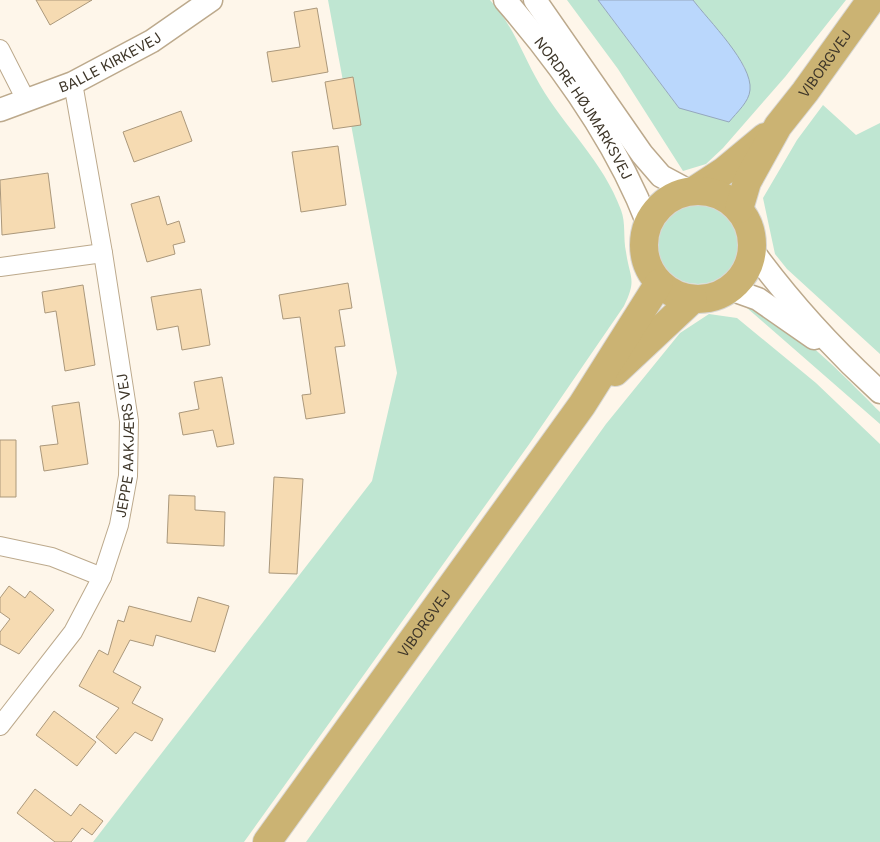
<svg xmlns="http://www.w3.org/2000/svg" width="880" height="842" font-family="Inter,sans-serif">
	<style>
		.green { fill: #bfe6d2 }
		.water { fill: #bad7fc; stroke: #95a7bd }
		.building { fill: #f6dbb2; stroke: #ab987b }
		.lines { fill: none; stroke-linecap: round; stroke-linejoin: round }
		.minor-casing { stroke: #bca98c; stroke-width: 20 }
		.tertiary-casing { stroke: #bca98c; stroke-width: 25 }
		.primary-casing { stroke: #d8d7d4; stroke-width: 30 }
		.minor { stroke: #fff; stroke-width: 18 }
		.tertiary { stroke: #fff; stroke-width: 22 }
		.primary { stroke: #cbb373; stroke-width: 28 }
		.labels { text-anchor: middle; stroke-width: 4.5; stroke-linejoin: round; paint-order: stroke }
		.street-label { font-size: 14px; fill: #3e3629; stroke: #fff }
	</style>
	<rect width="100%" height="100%" fill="#fef6ea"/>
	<path class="green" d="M 328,0 L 490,0 C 513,25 523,56 540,85 C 565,128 603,161 621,210 C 626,223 623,238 626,252 C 630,279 637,279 624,306 L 530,443 L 244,842 L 93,842 L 372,481 L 397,373 Z
		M 567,0 L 598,0 L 679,108 L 750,89 L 744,66 L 693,0 L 846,0 L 785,77 L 723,148 L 706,164 L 683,171 L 618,69 Z
		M 823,105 L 856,135 L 880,123 L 880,354 L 787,269 L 775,254 L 763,198 L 797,140 Z
		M657 243a41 41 0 1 1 82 0a41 41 0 1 1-82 0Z
		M 747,308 C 780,308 855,387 880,412 L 880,424 Z
		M 709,314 L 737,318 L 816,383 L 880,444 L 880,842 L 306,842 L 606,424 L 680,333 Z"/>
	<path class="water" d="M 598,0 L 693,0 C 708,20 753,64 750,90 C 749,102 737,112 729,122 L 679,108 Z"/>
	<path class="building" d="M 36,0 L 92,0 L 50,25 Z
		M 317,8 L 328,72 L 272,82 L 267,52 L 300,47 L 294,12 Z
		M 353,77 L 361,125 L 333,129 L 325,82 Z
		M 181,111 L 192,141 L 134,162 L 123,132 Z
		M 338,146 L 346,205 L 301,212 L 292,152 Z
		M 48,173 L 55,228 L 2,235 L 0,180 Z
		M 159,196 L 167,225 L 179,221 L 185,242 L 173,245 L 175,254 L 147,262 L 131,204 Z
		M 348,283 L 352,308 L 339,310 L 345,346 L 335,347 L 345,413 L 306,419 L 302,395 L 311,394 L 300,317 L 283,319 L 279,295 Z
		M 83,285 L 95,365 L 65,371 L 56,311 L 45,313 L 42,292 Z
		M 201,289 L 210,345 L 182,350 L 178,326 L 157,330 L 151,297 Z
		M 222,377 L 234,444 L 217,447 L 213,430 L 183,435 L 179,413 L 199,409 L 194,382 Z
		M 79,402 L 88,464 L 44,471 L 40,446 L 58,444 L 52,406 Z
		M 0,440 L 16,440 L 16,497 L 0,497 Z
		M 274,477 L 303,479 L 297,574 L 269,573 Z
		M 169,495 L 195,496 L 195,510 L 225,512 L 224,546 L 167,543 Z
		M 9,586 L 25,598 L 30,591 L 54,610 L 19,654 L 0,644 L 0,632 L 10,619 L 0,612 L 0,598 Z
		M 198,597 L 229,606 L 215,652 L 156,635 L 153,646 L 130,640 L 113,672 L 141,687 L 132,703 L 163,719 L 152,741 L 135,732 L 116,754 L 96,737 L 119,708 L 79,686 L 99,650 L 108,655 L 118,620 L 124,622 L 129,606 L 191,622 Z
		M 54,711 L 96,742 L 77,766 L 36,735 Z
		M 35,789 L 71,816 L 80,804 L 103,821 L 92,835 L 82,828 L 71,842 L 55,842 L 17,813 Z"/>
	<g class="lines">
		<defs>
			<g id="minor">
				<path d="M 0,49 L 26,100"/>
				<path d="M 0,267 L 103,253"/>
				<path d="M 0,546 L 52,557 L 102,577"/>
				<path id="s1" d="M 0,726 L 73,632 L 102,577 L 119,525 L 128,476 L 129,421 L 103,253 L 73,83"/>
			</g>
			<g id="tertiary">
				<path id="s2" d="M 505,0 C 563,67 616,141 648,224"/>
				<path d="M 535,0 L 642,154 L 661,176 L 689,191"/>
				<path id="s3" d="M 0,110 L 73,83 L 152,41 L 211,0"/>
				<path d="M 752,250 C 790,302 833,349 880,392"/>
				<path d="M 730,289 L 758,299 L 814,338"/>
			</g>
			<g id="primary">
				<path d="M 695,190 L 724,171 L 765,137"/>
				<circle cx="698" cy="245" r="54"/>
				<path id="s4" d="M 739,209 L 747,182 L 778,126 L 805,92 L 871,0"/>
				<path d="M 615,372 L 693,299"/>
				<path id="s5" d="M 267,842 L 582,405 L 659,283"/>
			</g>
		</defs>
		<use href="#minor" class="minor-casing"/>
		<use href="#tertiary" class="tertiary-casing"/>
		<use href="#primary" class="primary-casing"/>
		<use href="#minor" class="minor"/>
		<use href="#tertiary" class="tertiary"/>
		<use href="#primary" class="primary"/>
	</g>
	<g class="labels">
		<g class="street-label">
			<text dy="5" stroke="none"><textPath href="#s3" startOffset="120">BALLE KIRKEVEJ</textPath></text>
			<text dy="5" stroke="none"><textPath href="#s4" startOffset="170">VIBORGVEJ</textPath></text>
			<text dy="5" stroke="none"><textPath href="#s2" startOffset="134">NORDRE HØJMARKSVEJ</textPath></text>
			<text dy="5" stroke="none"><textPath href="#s1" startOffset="316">JEPPE AAKJÆRS VEJ</textPath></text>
			<text dy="5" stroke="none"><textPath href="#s5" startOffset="269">VIBORGVEJ</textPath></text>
		</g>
	</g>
</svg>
